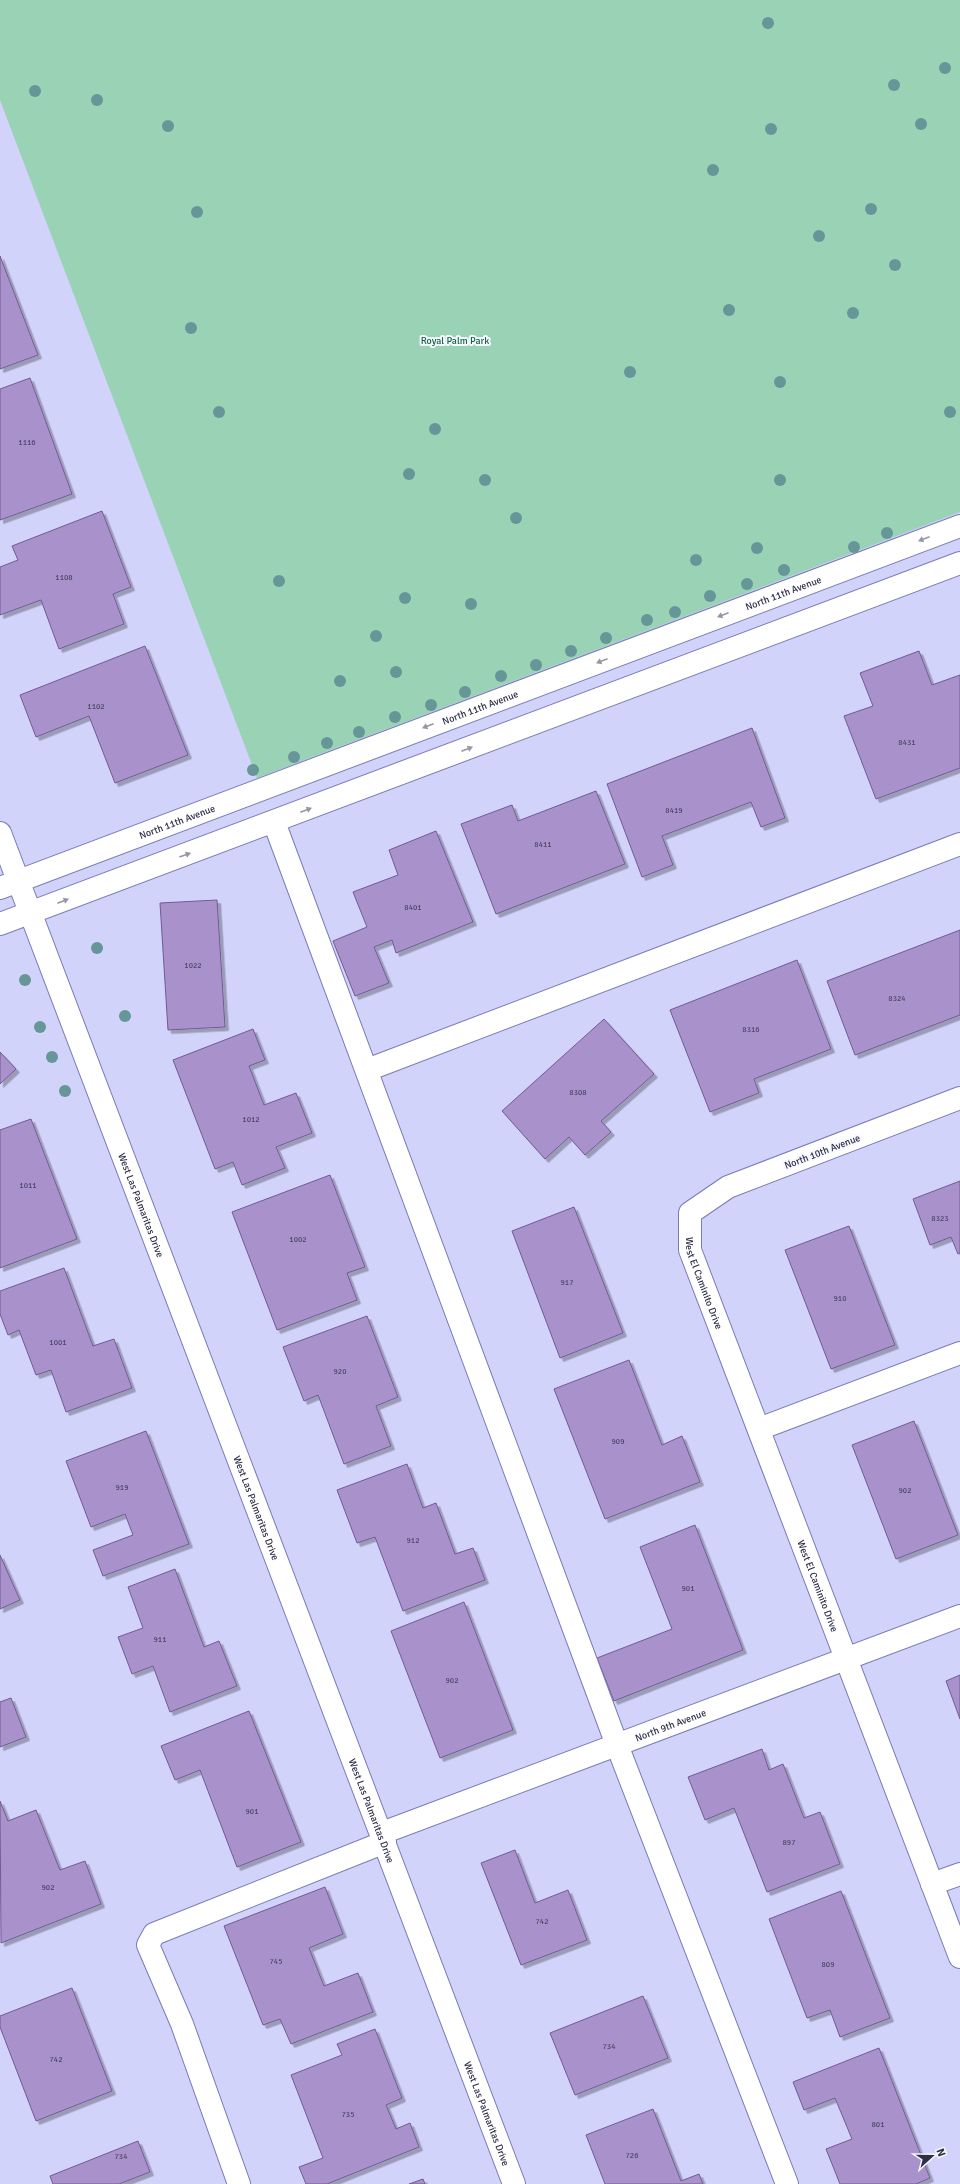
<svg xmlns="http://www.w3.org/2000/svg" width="960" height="2184" font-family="Signika,sans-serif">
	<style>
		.park { fill: #9ad2b6 }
		.building { fill: #a992cb; stroke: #725a92; filter: url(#shadow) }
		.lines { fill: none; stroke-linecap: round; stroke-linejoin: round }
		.minor-casing { stroke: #7a7bb6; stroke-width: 24 }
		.minor { stroke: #fff; stroke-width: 22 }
		.tree { fill: #679698 }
		.oneway { fill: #9797a4 }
		.labels { text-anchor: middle; stroke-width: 4; stroke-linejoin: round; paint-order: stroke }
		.number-label { font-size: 8px; fill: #4e4869 }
		.park-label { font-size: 10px; fill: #116547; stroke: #f7f8fe }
		.street-label { font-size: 10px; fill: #2f2f48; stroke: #f7f8fe }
	</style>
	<defs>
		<filter id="shadow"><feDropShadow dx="3.5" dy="3.5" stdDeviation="0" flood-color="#0004"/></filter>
	</defs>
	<rect width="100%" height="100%" fill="#d1d3fa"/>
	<path class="park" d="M 0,0 L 960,0 L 960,512 L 257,778 L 0,100 Z"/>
	<path class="building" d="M 0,256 L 38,355 L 0,369 Z
		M 30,378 L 72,494 L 0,520 L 0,389 Z
		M 102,511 L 131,587 L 113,594 L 124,624 L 59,649 L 41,600 L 0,615 L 0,567 L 18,560 L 12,546 Z
		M 145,646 L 188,755 L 115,783 L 89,716 L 36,737 L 20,695 Z
		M 919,651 L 932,685 L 960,675 L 960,768 L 876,799 L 844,716 L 873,706 L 860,673 Z
		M 752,728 L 785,818 L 761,827 L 751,802 L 662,836 L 673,865 L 642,877 L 607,784 Z
		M 596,791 L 625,864 L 496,914 L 461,824 L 512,805 L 518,821 Z
		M 436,831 L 473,922 L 396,953 L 392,940 L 374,947 L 389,983 L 355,996 L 333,941 L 367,927 L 353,892 L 398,875 L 389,850 Z
		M 217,900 L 225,1027 L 168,1030 L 160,903 Z
		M 960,930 L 960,1015 L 855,1055 L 827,981 Z
		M 797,960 L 831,1049 L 754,1079 L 759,1093 L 710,1112 L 670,1010 Z
		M 604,1019 L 654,1074 L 601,1121 L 611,1132 L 585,1155 L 569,1137 L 545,1159 L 502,1111 Z
		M 253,1029 L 265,1060 L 249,1066 L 264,1105 L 296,1093 L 312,1133 L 276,1147 L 285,1168 L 242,1185 L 233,1162 L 215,1169 L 173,1060 Z
		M 0,1052 L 16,1069 L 0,1084 Z
		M 31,1119 L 77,1239 L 0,1268 L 0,1130 Z
		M 330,1175 L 365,1267 L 347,1273 L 357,1300 L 277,1330 L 232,1212 Z
		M 960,1181 L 960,1253 L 958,1254 L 951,1237 L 930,1245 L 913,1199 Z
		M 574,1207 L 623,1333 L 560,1358 L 512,1231 Z
		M 849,1226 L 895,1345 L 831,1369 L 785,1250 Z
		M 64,1268 L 93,1346 L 114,1339 L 132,1388 L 66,1412 L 51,1370 L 36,1375 L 19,1330 L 8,1335 L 0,1314 L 0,1291 Z
		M 367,1316 L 398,1397 L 376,1406 L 391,1446 L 344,1464 L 318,1395 L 304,1401 L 283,1347 Z
		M 629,1360 L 662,1445 L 682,1436 L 700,1482 L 605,1519 L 554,1389 Z
		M 914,1421 L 958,1535 L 896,1559 L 852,1445 Z
		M 146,1431 L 189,1544 L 103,1576 L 93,1550 L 133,1535 L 125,1514 L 91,1527 L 66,1461 Z
		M 407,1464 L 423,1508 L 436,1503 L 455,1554 L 473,1548 L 485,1580 L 403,1611 L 375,1537 L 357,1543 L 337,1490 Z
		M 695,1525 L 743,1650 L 614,1701 L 597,1658 L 672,1629 L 640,1547 Z
		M 0,1555 L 20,1600 L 0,1609 Z
		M 175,1569 L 204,1647 L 219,1641 L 237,1686 L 170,1712 L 153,1666 L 132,1674 L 118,1637 L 143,1628 L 128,1587 Z
		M 464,1602 L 513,1730 L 440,1758 L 391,1631 Z
		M 960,1675 L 960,1719 L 946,1681 Z
		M 11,1698 L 26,1737 L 0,1747 L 0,1702 Z
		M 249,1711 L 301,1842 L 237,1867 L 200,1770 L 175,1780 L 161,1746 Z
		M 762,1749 L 769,1770 L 783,1764 L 804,1818 L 820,1812 L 840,1864 L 767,1892 L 734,1808 L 705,1820 L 688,1777 Z
		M 0,1801 L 8,1821 L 36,1810 L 60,1870 L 85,1861 L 101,1904 L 1,1943 Z
		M 515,1850 L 535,1903 L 568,1890 L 587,1940 L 521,1965 L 481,1863 Z
		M 325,1887 L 343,1934 L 309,1948 L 324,1986 L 358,1973 L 373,2012 L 291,2044 L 280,2019 L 263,2025 L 224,1926 Z
		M 841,1891 L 890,2018 L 840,2037 L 830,2010 L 807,2018 L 769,1919 Z
		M 72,1988 L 112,2091 L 36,2121 L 0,2027 L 0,2016 Z
		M 643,1996 L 668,2058 L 575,2095 L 550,2033 Z
		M 375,2029 L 402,2098 L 386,2105 L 396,2129 L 410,2123 L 419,2147 L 327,2184 L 306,2184 L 299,2167 L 323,2158 L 291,2075 L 342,2055 L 337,2044 Z
		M 879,2048 L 930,2178 L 916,2184 L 840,2184 L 826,2149 L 852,2139 L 835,2098 L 804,2110 L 793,2082 Z
		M 653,2109 L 681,2181 L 699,2174 L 703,2184 L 605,2184 L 586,2135 Z
		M 138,2141 L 150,2172 L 119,2184 L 53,2184 L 50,2176 Z
		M 423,2179 L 425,2184 L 409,2184 Z"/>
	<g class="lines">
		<defs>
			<g id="minor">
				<path d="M 274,822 L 617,1745 L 787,2184"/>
				<path id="s1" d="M 0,833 L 514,2184"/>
				<path id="s2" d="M 0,888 L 960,526"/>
				<path d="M 0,924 L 960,563"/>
				<path d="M 367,1070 L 960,844"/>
				<path id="s3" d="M 960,1098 L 728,1187 L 690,1213 L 690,1250 L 960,1957"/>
				<path d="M 759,1429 L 960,1353"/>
				<path id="s4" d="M 382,1833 L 960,1616"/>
				<path d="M 932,1884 L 960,1874"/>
				<path d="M 239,2184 L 182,2024 L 148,1945 L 154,1934 L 385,1842"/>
			</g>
		</defs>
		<use href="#minor" class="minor-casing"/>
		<use href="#minor" class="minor"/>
	</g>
	<g class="tree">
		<circle cx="768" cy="23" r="6"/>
		<circle cx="945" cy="68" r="6"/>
		<circle cx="894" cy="85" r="6"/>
		<circle cx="35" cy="91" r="6"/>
		<circle cx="97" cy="100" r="6"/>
		<circle cx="921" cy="124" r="6"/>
		<circle cx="168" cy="126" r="6"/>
		<circle cx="771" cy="129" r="6"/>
		<circle cx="713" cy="170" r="6"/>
		<circle cx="871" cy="209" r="6"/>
		<circle cx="197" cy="212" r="6"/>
		<circle cx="819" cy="236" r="6"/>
		<circle cx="895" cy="265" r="6"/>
		<circle cx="729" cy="310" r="6"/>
		<circle cx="853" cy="313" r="6"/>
		<circle cx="191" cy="328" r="6"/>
		<circle cx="630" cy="372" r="6"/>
		<circle cx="780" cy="382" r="6"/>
		<circle cx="219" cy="412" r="6"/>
		<circle cx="950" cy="412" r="6"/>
		<circle cx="435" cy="429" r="6"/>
		<circle cx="409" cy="474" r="6"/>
		<circle cx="485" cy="480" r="6"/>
		<circle cx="780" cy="480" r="6"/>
		<circle cx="516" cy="518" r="6"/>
		<circle cx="887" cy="533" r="6"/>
		<circle cx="854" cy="547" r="6"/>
		<circle cx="757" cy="548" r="6"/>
		<circle cx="696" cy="560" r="6"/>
		<circle cx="784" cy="570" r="6"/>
		<circle cx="279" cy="581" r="6"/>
		<circle cx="747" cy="584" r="6"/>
		<circle cx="710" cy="596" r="6"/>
		<circle cx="405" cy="598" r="6"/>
		<circle cx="471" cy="604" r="6"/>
		<circle cx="675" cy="612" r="6"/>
		<circle cx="647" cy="620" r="6"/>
		<circle cx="376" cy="636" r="6"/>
		<circle cx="606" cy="638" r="6"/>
		<circle cx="571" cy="651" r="6"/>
		<circle cx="536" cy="665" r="6"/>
		<circle cx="396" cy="672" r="6"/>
		<circle cx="501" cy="676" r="6"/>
		<circle cx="340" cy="681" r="6"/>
		<circle cx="465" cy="692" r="6"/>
		<circle cx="431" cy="705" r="6"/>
		<circle cx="395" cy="717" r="6"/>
		<circle cx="359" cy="732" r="6"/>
		<circle cx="327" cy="743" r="6"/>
		<circle cx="294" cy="757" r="6"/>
		<circle cx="253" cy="770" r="6"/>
		<circle cx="97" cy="948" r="6"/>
		<circle cx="25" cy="980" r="6"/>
		<circle cx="125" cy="1016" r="6"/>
		<circle cx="40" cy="1027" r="6"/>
		<circle cx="52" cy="1057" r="6"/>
		<circle cx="65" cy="1091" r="6"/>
	</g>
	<defs><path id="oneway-solid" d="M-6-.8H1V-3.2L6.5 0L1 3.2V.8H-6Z"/></defs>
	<g class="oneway">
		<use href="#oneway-solid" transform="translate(924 539) rotate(159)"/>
		<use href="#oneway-solid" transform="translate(723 615) rotate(159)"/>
		<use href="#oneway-solid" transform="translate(602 661) rotate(159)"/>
		<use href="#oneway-solid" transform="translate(428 726) rotate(159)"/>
		<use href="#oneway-solid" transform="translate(467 749) rotate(-21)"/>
		<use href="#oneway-solid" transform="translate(306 810) rotate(-21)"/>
		<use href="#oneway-solid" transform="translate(185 855) rotate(-20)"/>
		<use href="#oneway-solid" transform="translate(63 901) rotate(-21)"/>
	</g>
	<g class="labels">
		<g class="number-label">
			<text x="27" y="445">1116</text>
			<text x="64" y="580">1108</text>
			<text x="96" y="709">1102</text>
			<text x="907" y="745">8431</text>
			<text x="674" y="813">8419</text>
			<text x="543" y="847">8411</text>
			<text x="413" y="910">8401</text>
			<text x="193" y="968">1022</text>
			<text x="897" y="1001">8324</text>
			<text x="751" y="1032">8316</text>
			<text x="578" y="1095">8308</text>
			<text x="251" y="1122">1012</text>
			<text x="28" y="1188">1011</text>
			<text x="940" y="1221">8323</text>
			<text x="298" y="1242">1002</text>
			<text x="567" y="1285">917</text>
			<text x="840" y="1301">910</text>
			<text x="58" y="1345">1001</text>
			<text x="340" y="1374">920</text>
			<text x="618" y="1444">909</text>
			<text x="122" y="1490">919</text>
			<text x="905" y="1493">902</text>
			<text x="413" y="1543">912</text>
			<text x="688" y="1591">901</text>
			<text x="160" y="1642">911</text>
			<text x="452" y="1683">902</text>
			<text x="252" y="1814">901</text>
			<text x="789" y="1845">897</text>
			<text x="48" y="1890">902</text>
			<text x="542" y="1924">742</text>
			<text x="276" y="1964">745</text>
			<text x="828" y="1967">809</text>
			<text x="609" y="2049">734</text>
			<text x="56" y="2062">742</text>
			<text x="348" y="2117">735</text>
			<text x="878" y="2127">801</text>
			<text x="632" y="2158">726</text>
			<text x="121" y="2159">734</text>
		</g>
		<g class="park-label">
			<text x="455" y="344">Royal Palm Park</text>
		</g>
		<g class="street-label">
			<text dy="4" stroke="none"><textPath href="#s2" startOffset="837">North 11th Avenue</textPath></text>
			<text dy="4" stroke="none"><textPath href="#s2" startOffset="513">North 11th Avenue</textPath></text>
			<text dy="4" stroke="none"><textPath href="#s2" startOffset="189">North 11th Avenue</textPath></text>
			<text transform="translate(822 1151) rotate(-21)" y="4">North 10th Avenue</text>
			<text dy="4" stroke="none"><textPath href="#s1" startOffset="398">West Las Palmaritas Drive</textPath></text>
			<text dy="4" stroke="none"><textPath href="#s3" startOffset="367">West El Caminito Drive</textPath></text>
			<text dy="4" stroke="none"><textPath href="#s1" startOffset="722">West Las Palmaritas Drive</textPath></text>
			<text dy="4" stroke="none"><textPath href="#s3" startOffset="691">West El Caminito Drive</textPath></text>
			<text dy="4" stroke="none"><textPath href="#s4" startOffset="308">North 9th Avenue</textPath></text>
			<text dy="4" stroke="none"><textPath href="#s1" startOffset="1046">West Las Palmaritas Drive</textPath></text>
			<text dy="4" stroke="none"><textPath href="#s1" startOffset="1370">West Las Palmaritas Drive</textPath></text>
		</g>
	</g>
	<g transform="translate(932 2156) rotate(69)" stroke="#f7f8fe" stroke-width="3" paint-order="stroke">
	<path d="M0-3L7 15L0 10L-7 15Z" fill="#2f2f48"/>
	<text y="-6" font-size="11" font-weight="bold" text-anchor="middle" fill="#2f2f48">N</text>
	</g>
</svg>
